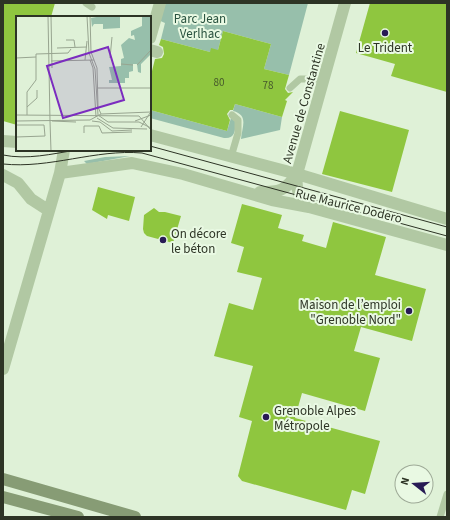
<svg xmlns="http://www.w3.org/2000/svg" width="450" height="520" font-family="'Source Sans 3',sans-serif">
	<style>
		.green { fill: #97bfab }
		.building { fill: #8fc63f }
		.lines { fill: none; stroke-linecap: round; stroke-linejoin: round }
		.lane { stroke: #b1c8a3; stroke-width: 7 }
		.street { stroke: #b1c8a3; stroke-width: 12 }
		.secondary { stroke: #879c75; stroke-width: 12 }
		.tram { stroke: #2d3425; stroke-width: 1 }
		.poi-dot { fill: #281b55; stroke: #e9f9e3; stroke-width: 1.5 }
		.labels { text-anchor: middle; stroke-width: 4; stroke-linejoin: round; paint-order: stroke }
		.number-label { font-size: 11px; fill: #46582c }
		.park-label { font-size: 13px; fill: #29523f; stroke: #e9f9e3 }
		.poi-label { font-size: 13px; fill: #2d3425; stroke: #e9f9e3; text-anchor: start }
		.street-label { font-size: 13px; fill: #2d3425; stroke: #e9f9e3 }
		.inset-road { fill: none; stroke: #98a590; stroke-width: 1 }
		.view { fill: #7b2cbf; fill-opacity: 0.15; stroke: #7b2cbf; stroke-width: 2 }
		.inset-edge { fill: none; stroke: #2d3425; stroke-width: 2 }
	</style>
	<rect width="100%" height="100%" fill="#dff1d7"/>
	<path class="green" d="M 161,3 L 308,3 L 289,75 L 264,69 L 271,44 L 223,31 L 218,50 L 210,52 L 161,39 L 165,23 L 156,19 Z
		M 235,104 L 282,117 L 280,130 L 241,139 C 242,127 249,115 233,111 Z
		M 150,110 L 227,131 L 231,118 L 236,122 C 235,131 235,139 224,138 L 150,118 Z
		M 130,156 L 87,164 L 84,161 L 105,157 Z"/>
	<path class="building" d="M 3,3 L 55,3 L 51,17 L 17,17 L 17,125 L 3,121 Z
		M 370,3 L 447,3 L 447,92 L 391,76 L 395,64 L 356,53 Z
		M 223,31 L 271,44 L 264,69 L 289,75 L 285,89 L 288,93 L 293,92 L 285,100 L 287,101 L 282,117 L 235,104 L 233,110 L 230,110 L 227,114 L 230,120 L 227,131 L 150,110 L 150,79 L 155,59 L 162,58 L 164,54 L 163,47 L 159,45 L 161,39 L 210,52 L 211,48 L 218,50 Z
		M 340,111 L 409,130 L 392,192 L 322,174 Z
		M 98,187 L 135,197 L 129,221 L 108,215 L 107,219 L 92,210 Z
		M 242,204 L 282,215 L 278,228 L 304,235 L 302,241 L 326,248 L 333,222 L 386,237 L 375,275 L 426,289 L 412,341 L 361,327 L 354,351 L 380,358 L 365,411 L 302,393 L 295,418 L 380,441 L 365,494 L 352,490 L 346,510 L 242,481 L 238,476 L 252,421 L 239,417 L 253,366 L 214,356 L 229,303 L 253,310 L 262,278 L 237,272 L 244,247 L 231,243 Z
		M 154,208 L 159,212 L 165,212 L 181,216 L 173,243 L 147,236 L 144,233 L 143,229 L 144,215 Z"/>
	<g class="lines">
		<path class="lane" d="M 86,3 L 92,7
			M 290,88 L 300,79 L 324,79
			M 231,157 L 238,133 L 238,120 L 232,115
			M 440,517 L 447,494"/>
		<path class="street" d="M 150,38 L 160,3
			M 150,50 L 157,52
			M 150,135 L 297,174 L 447,219
			M 3,141 L 17,142
			M 60,173 L 132,163 L 183,174 L 272,200 L 309,207 L 447,245
			M 3,175 L 18,183 L 31,199 L 48,210
			M 260,192 C 280,192 285,191 297,174
			M 309,207 C 299,196 295,189 297,174 L 345,3
			M 3,369 L 60,173 L 64,150"/>
		<path class="secondary" d="M 3,479 L 135,517
			M 3,497 L 78,517"/>
		<path class="tram" d="M 150,146 L 447,227
			M 3,155 C 27,160 52,154 76,150
			M 3,164 C 50,169 95,149 142,153 L 447,236"/>
	</g>
	<g class="poi-dot">
		<circle cx="385" cy="33" r="4"/>
		<circle cx="163" cy="240" r="4"/>
		<circle cx="409" cy="311" r="4"/>
		<circle cx="266" cy="417" r="4"/>
	</g>
	<g class="labels">
		<g class="number-label">
			<text x="219" y="86">80</text>
			<text x="268" y="89">78</text>
		</g>
		<g class="park-label">
			<text x="200" y="23">Parc Jean<tspan x="200" dy="15">Verlhac</tspan></text>
		</g>
		<g class="poi-label">
			<text x="385" y="52" text-anchor="middle">Le Trident</text>
			<text x="171" y="238">On décore<tspan x="171" dy="15">le béton</tspan></text>
			<text x="401" y="309" text-anchor="end">Maison de l’emploi<tspan x="401" dy="15">"Grenoble Nord"</tspan></text>
			<text x="274" y="415">Grenoble Alpes<tspan x="274" dy="15">Métropole</tspan></text>
		</g>
		<g class="street-label">
			<text transform="translate(303 103) rotate(-74)" y="5">Avenue de Constantine</text>
			<text transform="translate(349 205) rotate(14)" y="5">Rue Maurice Dodero</text>
		</g>
	</g>
	<g transform="translate(16 16)">
		<rect width="135" height="135" fill="#dff1d7"/>
		<path d="M 86,0 L 104,0 L 104,12 L 87,13 L 87,8 L 78,8 L 76,11 L 75,2 ZM 126,0 L 135,0 L 135,38 L 125,48 L 125,57 L 122,56 L 121,48 L 117,48 L 117,55 L 113,56 L 113,62 L 109,62 L 109,67 L 93,67 L 93,64 L 96,64 L 93,51 L 105,50 L 105,43 L 108,42 L 105,29 L 113,22 L 119,24 L 118,19 L 115,20 L 115,15 L 126,10 Z" fill="#97bfab"/>
		<path class="inset-road" d="M 32,0 L 34,105M 35,0 L 36,52M 71,0 L 73,37 L 79,53 L 82,99 L 92,106 L 123,106 L 135,112M 74,0 L 75,36 L 81,52 L 82,91 L 85,98M 50,24 L 58,24 L 59,31M 41,32 L 71,31M 0,42 L 20,41 L 20,38 L 52,37 L 55,33M 94,42 L 96,21M 69,44 L 71,25M 74,44 L 77,52 L 80,101M 35,45 L 78,44M 105,48 L 117,49M 121,49 L 135,34M 82,72 L 135,72M 11,91 L 21,82 L 21,74M 0,99 L 123,100 L 134,113M 11,99 L 11,76 L 20,64 L 20,41M 81,102 L 97,112 L 131,113M 0,105 L 74,104 L 85,98 L 135,96M 34,105 L 35,135M 36,105 L 60,106M 76,105 L 84,106 L 96,115 L 116,114M 119,105 L 135,99M 0,109 L 28,109 L 29,120 L 0,121M 125,111 L 134,97M 68,117 L 68,110 L 83,110 L 86,117 L 116,116"/>
		<path class="view" d="M 92,31 L 108,84 L 47,102 L 31,50 Z"/>
		<rect width="135" height="135" class="inset-edge"/>
	</g>
	<rect width="450" height="520" fill="none" stroke="#2d3425" stroke-width="8"/>
	<g transform="translate(414 484) rotate(287)"><circle r="19" fill="#e9f9e3" stroke="#9eaa97"/>
	<path d="M0-3L7 15L0 10L-7 15Z" fill="#281b55"/>
	<text y="-6" font-size="11" font-weight="bold" text-anchor="middle" fill="#2d3425">N</text>
	</g>
</svg>
